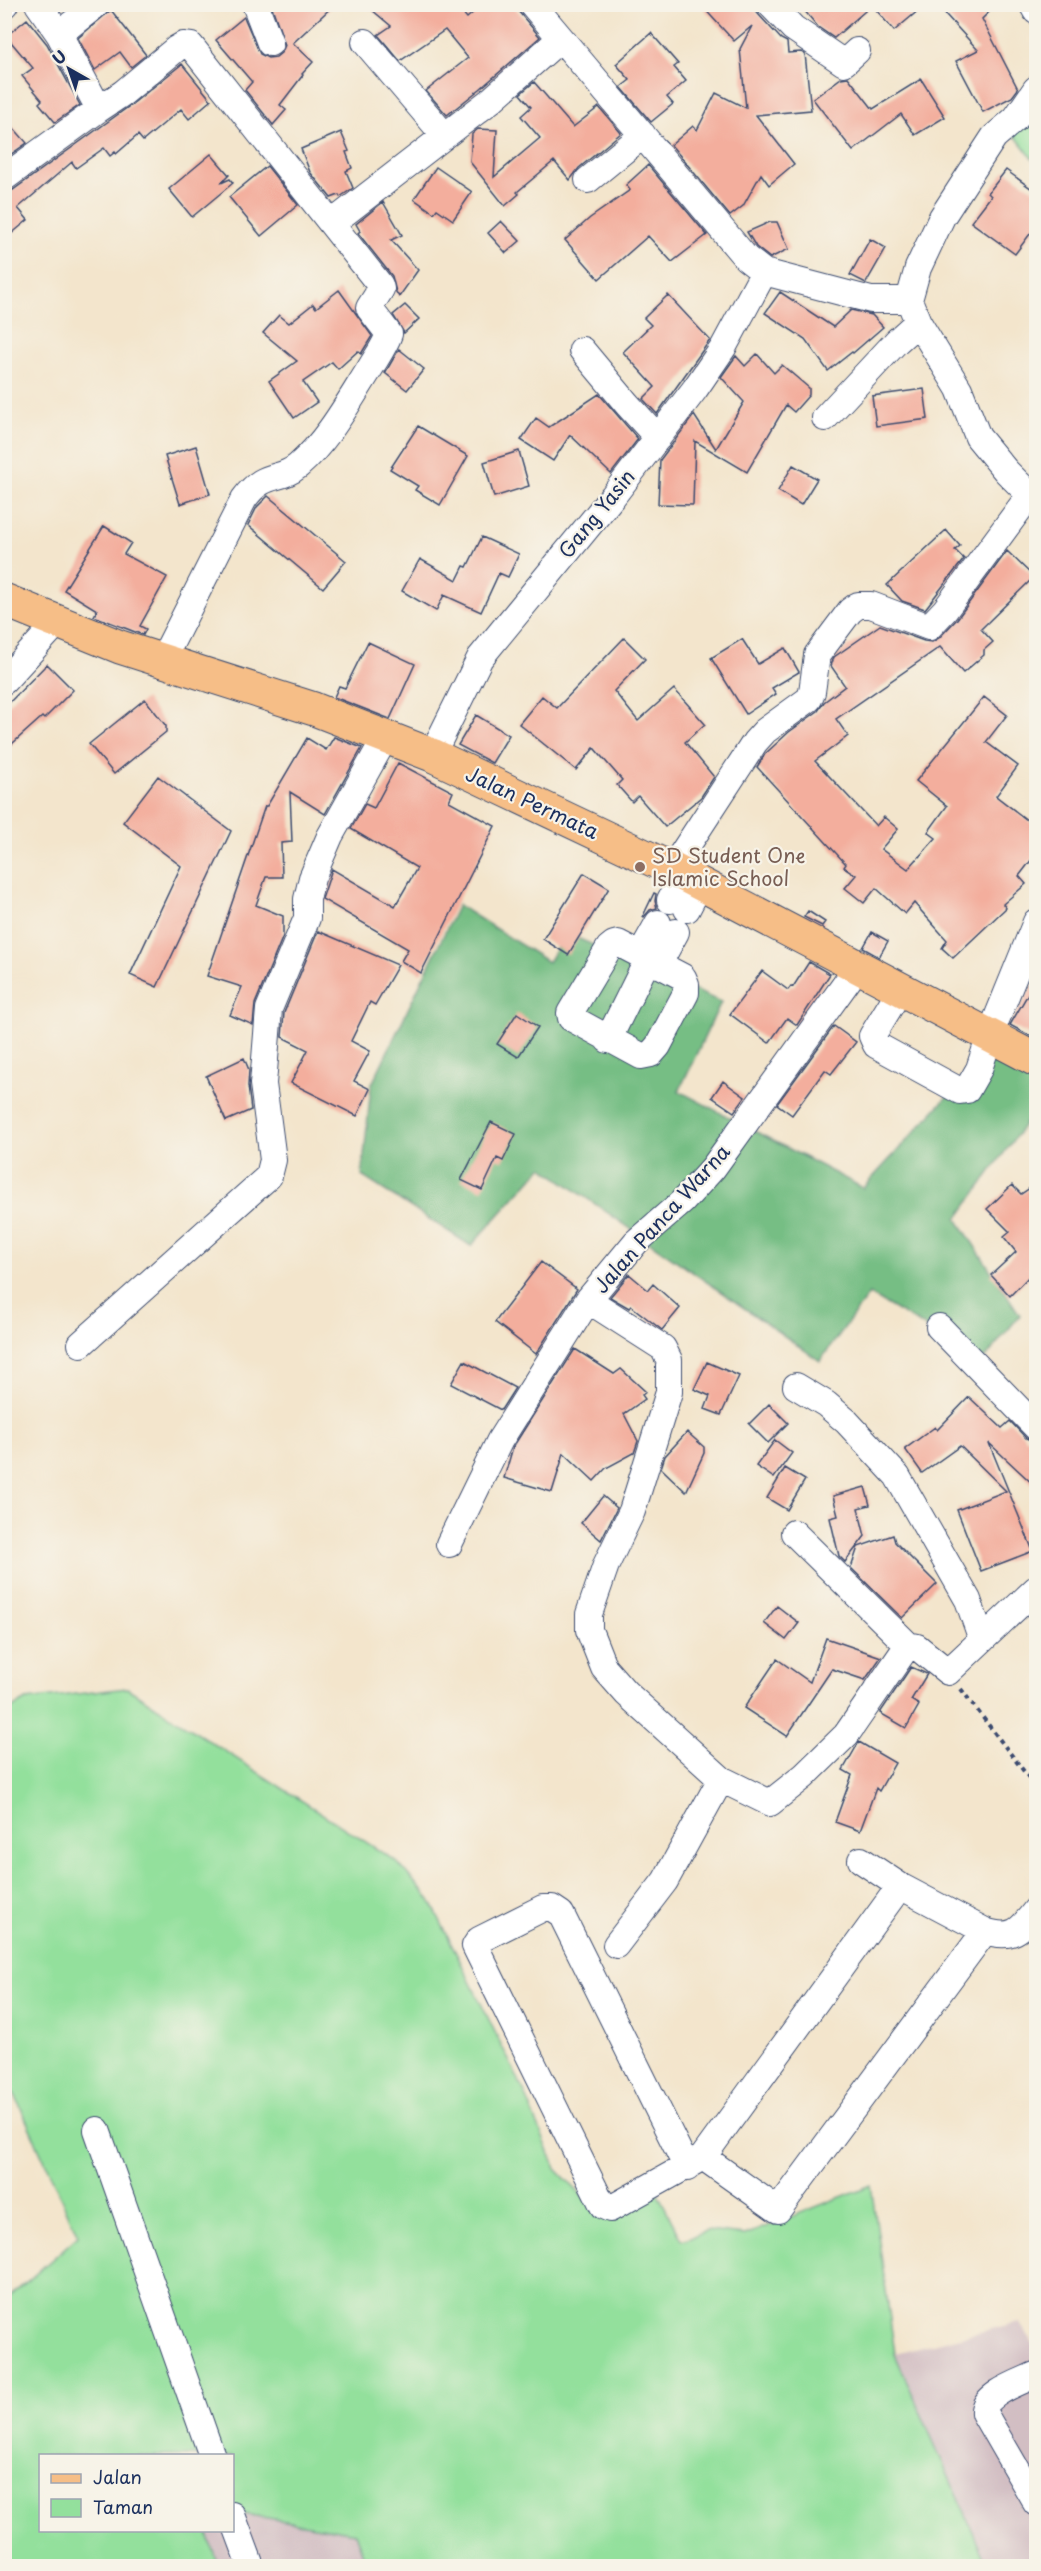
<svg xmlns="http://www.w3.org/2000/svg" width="1041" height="2571" font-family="'Playpen Sans',sans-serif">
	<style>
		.industrial { fill: #d2bec3 }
		.green { fill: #93e09c; stroke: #57887d; stroke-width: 1.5 }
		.forest { fill: #76be84; stroke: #487671; stroke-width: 1.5 }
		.building { fill: #f3ae9d }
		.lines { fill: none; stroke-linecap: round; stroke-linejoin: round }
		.minor-casing { stroke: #3b4a6e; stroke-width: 28 }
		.major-casing { stroke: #3b4a6e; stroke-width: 35 }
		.path { stroke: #3b4a6e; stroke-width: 4; stroke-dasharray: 4.5 4.5; stroke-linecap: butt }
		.minor { stroke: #fff; stroke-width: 26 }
		.major { stroke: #f6be87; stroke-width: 33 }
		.education-dot { fill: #8d6e63; stroke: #f7f3e8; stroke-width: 2 }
		.labels { text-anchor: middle; stroke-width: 4.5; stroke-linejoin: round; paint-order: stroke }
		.street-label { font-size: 20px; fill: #1b2f5e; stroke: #f7f3e8 }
		.education-label { font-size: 20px; fill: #785e54; stroke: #f7f3e8; text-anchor: start }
	</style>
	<rect width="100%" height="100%" fill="#f7f3e8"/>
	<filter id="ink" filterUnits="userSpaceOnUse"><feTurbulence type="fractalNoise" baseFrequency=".0167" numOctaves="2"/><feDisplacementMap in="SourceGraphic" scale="12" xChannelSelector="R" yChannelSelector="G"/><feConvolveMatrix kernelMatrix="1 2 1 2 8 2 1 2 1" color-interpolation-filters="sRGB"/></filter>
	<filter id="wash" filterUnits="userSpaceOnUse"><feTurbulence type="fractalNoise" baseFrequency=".008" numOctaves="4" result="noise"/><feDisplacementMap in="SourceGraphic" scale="24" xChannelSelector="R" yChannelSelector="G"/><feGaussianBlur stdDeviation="1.35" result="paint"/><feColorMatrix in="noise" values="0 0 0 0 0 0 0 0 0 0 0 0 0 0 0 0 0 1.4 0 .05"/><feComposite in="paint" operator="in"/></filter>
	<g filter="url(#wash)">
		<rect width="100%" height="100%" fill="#f3e5cc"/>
		<path class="industrial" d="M 1019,2322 L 1036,2349 L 1036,2566 L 988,2566 L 895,2354 Z
			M 233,2512 L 356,2533 L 367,2566 L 218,2566 L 207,2531 L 232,2530 Z"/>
		<path class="green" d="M 1036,99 L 1036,163 L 1010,129 Z
			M 127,1688 L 397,1862 L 430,1900 L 524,2091 L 556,2169 L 598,2212 L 654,2186 L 682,2240 L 707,2231 L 745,2235 L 871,2185 L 895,2354 L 988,2566 L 367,2566 L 355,2533 L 233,2512 L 232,2456 L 40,2456 L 40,2530 L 207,2531 L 218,2566 L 5,2566 L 4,2302 L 78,2236 L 15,2095 L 5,2084 L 5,1712 L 26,1700 Z"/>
		<path class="forest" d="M 458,905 L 548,962 L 566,933 L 721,1002 L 679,1091 L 863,1188 L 992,1048 L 1036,1070 L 1036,1108 L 957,1219 L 1020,1315 L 983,1361 L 869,1294 L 820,1361 L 542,1167 L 471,1246 L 362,1176 L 371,1086 Z"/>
		<g id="blocks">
			<path class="building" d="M 271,4 L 335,4 L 293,43 L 313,62 L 302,74 L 303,75 L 280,105 L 286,110 L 273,125 L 245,90 L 252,82 L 216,40 L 244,17 L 260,54 L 268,58 L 276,57 L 282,52 L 285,45 Z
				M 365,4 L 455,4 L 467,18 L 483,4 L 512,4 L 540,37 L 480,89 L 447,115 L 426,91 L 468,58 L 445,30 L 400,61 L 378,35 L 391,26 Z
				M 700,4 L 749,4 L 781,39 L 787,42 L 788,53 L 801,52 L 805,54 L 811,110 L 756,115 L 794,164 L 769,185 L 761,174 L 743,206 L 730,216 L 671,145 L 693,126 L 697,130 L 716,93 L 746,108 L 740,49 L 752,26 L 734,41 Z
				M 799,4 L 926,4 L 894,31 L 872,5 L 834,38 L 818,27 Z
				M 936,4 L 997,4 L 982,19 L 1018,89 L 1012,97 L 983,112 L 956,61 L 978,50 Z
				M 111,10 L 146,55 L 131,67 L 120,52 L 95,70 L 78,38 Z
				M 27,19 L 47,44 L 80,105 L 55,122 L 39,103 L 42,100 L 22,76 L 33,68 L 6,36 Z
				M 651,33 L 678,64 L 674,67 L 686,81 L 667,97 L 673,104 L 651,122 L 621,87 L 630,80 L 616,64 Z
				M 182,64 L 211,100 L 189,119 L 181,109 L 143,141 L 138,135 L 116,154 L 115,152 L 110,156 L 104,148 L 76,168 L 72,162 L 18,208 L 28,220 L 4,240 L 4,193 L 13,190 L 131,105 Z
				M 848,77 L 873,109 L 921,79 L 945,117 L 915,135 L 901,114 L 853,151 L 813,99 L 841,78 Z
				M 534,82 L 573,127 L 599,107 L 621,133 L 579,168 L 570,180 L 554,161 L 517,192 L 519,194 L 505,206 L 470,162 L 472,134 L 478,129 L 497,130 L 494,177 L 540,138 L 521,116 L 531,107 L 520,94 Z
				M 4,117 L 27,143 L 4,159 Z
				M 341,132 L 349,151 L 346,152 L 352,168 L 346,171 L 353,188 L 340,197 L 339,195 L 331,198 L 310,172 L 301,149 Z
				M 211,154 L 229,175 L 221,183 L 230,179 L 233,183 L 192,217 L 169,189 Z
				M 648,165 L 707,235 L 672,262 L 648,236 L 599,279 L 565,240 L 590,218 L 630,190 L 626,185 Z
				M 267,166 L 298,205 L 261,236 L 229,197 Z
				M 436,167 L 472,192 L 453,220 L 437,209 L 434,213 L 414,199 Z
				M 1006,170 L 1036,192 L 1036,226 L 1015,254 L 971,222 L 991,196 L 988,193 Z
				M 383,202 L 402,235 L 391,240 L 418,270 L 399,297 L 396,292 L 392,276 L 358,233 L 360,231 L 356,224 Z
				M 501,221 L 520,241 L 506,253 L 488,233 Z
				M 770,222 L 777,222 L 789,249 L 770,258 L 756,247 L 747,232 Z
				M 870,239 L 886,248 L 866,283 L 850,275 Z
				M 339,290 L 372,336 L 361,354 L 358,351 L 338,369 L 332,362 L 303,382 L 317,402 L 294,418 L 269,381 L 297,361 L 263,333 L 279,315 L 289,323 L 313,304 L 316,308 Z
				M 780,292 L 833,327 L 851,310 L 872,315 L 883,327 L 853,353 L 852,352 L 828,371 L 805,339 L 765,313 Z
				M 668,295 L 710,340 L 657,414 L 643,399 L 655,387 L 623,352 L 651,325 L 644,318 Z
				M 405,305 L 419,319 L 404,333 L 393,315 Z
				M 399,349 L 424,369 L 407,390 L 385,373 Z
				M 757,354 L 774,373 L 782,365 L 809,388 L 809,395 L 794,412 L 786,405 L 747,472 L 695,441 L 693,505 L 658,504 L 660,460 L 694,415 L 716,449 L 744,402 L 721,377 L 736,356 L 745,366 Z
				M 924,389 L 928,419 L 876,426 L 872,396 Z
				M 599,394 L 638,439 L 611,474 L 570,435 L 553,461 L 521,440 L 536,418 L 549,427 Z
				M 418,426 L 468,456 L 440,505 L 415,490 L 418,486 L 390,469 Z
				M 196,446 L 210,494 L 180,504 L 165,456 Z
				M 519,451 L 529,486 L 494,497 L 484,462 Z
				M 793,465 L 817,479 L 801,505 L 778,491 Z
				M 268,496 L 346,561 L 323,588 L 248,525 L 257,507 Z
				M 104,526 L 131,543 L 124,554 L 167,577 L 140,626 L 146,629 L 143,635 L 94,616 L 97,610 L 64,590 Z
				M 946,530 L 960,546 L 955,550 L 964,559 L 925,609 L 902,601 L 887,585 Z
				M 482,537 L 519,554 L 508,577 L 499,573 L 481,612 L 444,595 L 436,611 L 402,591 L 420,559 L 457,580 L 464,566 L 467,567 Z
				M 1007,551 L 1034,577 L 981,629 L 993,642 L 984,650 L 984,655 L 963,673 L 940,647 L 836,719 L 848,736 L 815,761 L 876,826 L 884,817 L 898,829 L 881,849 L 908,869 L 936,838 L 928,832 L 947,806 L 916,781 L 984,697 L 1007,715 L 986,742 L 1018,766 L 996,796 L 1036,827 L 1036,854 L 1019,876 L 1026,884 L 1003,904 L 1006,908 L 953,958 L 942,948 L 947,940 L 914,903 L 905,914 L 876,888 L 864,903 L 845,888 L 856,875 L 844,867 L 846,864 L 757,767 L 765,754 L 789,732 L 818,711 L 824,702 L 845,686 L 831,666 L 834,657 L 880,625 L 924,641 L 932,642 L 939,638 L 957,619 Z
				M 624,638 L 645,659 L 614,691 L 638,721 L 674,689 L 705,724 L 685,742 L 714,777 L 701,797 L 665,827 L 638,796 L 632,802 L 617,785 L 622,780 L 594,748 L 576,770 L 519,724 L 542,696 L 557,708 Z
				M 742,639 L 758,664 L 785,648 L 799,672 L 772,688 L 776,694 L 746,714 L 711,658 Z
				M 368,642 L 415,664 L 390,719 L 334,697 L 339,686 L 345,688 Z
				M 47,664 L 73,690 L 44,719 L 42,717 L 4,751 L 4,708 Z
				M 145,699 L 166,726 L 166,732 L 114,774 L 89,744 Z
				M 476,715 L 509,735 L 492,763 L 458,745 Z
				M 334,737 L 362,748 L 325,814 L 290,792 L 292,842 L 281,843 L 282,877 L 266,877 L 256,905 L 283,916 L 283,936 L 255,1004 L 253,1025 L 230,1015 L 242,987 L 207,976 L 265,806 L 267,806 L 307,738 L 326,750 Z
				M 398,763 L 453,792 L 449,801 L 495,826 L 421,973 L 401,961 L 408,949 L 322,899 L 332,869 L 395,906 L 417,868 L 351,829 L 365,804 L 374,808 Z
				M 158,776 L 231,831 L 157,987 L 130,975 L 181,866 L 123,822 Z
				M 584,873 L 609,888 L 568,955 L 543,939 Z
				M 654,893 L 656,894 L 655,901 L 657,908 L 650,910 L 644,917 L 643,916 Z
				M 808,911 L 825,922 L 822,926 L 804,917 Z
				M 318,931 L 398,965 L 375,1005 L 370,1002 L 351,1041 L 370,1051 L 354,1081 L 370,1089 L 357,1116 L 291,1083 L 308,1050 L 282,1037 L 284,1013 Z
				M 872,932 L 888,941 L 879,957 L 863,948 Z
				M 809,962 L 830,974 L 797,1025 L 787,1018 L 769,1043 L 730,1014 L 762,971 L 788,990 L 791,986 L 793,987 Z
				M 1036,980 L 1036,1039 L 1010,1025 Z
				M 517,1013 L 538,1027 L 518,1057 L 497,1044 Z
				M 834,1026 L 856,1042 L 831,1074 L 825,1070 L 792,1115 L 777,1104 Z
				M 244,1058 L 249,1070 L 248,1086 L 251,1110 L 226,1121 L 206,1076 Z
				M 723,1081 L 745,1097 L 734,1112 L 712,1097 Z
				M 491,1122 L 516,1134 L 503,1161 L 497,1158 L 482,1190 L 461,1180 Z
				M 1036,1184 L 1036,1269 L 1010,1296 L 991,1275 L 1016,1252 L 1004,1237 L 1010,1232 L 987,1209 L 1012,1185 L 1021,1194 Z
				M 541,1262 L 577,1289 L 536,1354 L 495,1322 Z
				M 629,1274 L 648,1290 L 653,1284 L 680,1308 L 662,1330 L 631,1306 L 629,1308 L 610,1297 Z
				M 575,1349 L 614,1374 L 621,1369 L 646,1392 L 642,1395 L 645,1399 L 624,1414 L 638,1441 L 634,1453 L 606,1468 L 594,1481 L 564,1453 L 552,1492 L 504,1478 L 513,1447 Z
				M 464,1361 L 515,1388 L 501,1410 L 451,1384 Z
				M 707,1362 L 739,1376 L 721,1415 L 705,1409 L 710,1396 L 694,1389 Z
				M 969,1397 L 1002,1428 L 1010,1421 L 1026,1438 L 1036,1442 L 1036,1487 L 989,1443 L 1033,1551 L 981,1571 L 957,1510 L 1006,1491 L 960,1446 L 922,1473 L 905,1449 L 935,1427 L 937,1430 Z
				M 769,1404 L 788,1423 L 768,1443 L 749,1424 Z
				M 687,1432 L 704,1447 L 704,1453 L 686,1492 L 661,1468 L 665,1456 Z
				M 775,1440 L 792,1453 L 774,1478 L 756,1466 Z
				M 785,1468 L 805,1480 L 787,1510 L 767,1498 Z
				M 865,1487 L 870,1505 L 858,1508 L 865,1536 L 845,1562 L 839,1556 L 830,1518 L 838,1516 L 833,1496 Z
				M 603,1496 L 617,1508 L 601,1540 L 581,1523 Z
				M 893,1535 L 895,1542 L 937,1584 L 902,1618 L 851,1568 L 858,1547 Z
				M 777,1606 L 799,1623 L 786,1640 L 764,1623 Z
				M 826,1638 L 881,1657 L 865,1680 L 832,1669 L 787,1736 L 744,1708 L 777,1659 L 810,1682 Z
				M 911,1667 L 927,1674 L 911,1700 L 919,1705 L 906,1728 L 880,1713 Z
				M 859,1742 L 895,1763 L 879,1791 L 876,1788 L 860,1831 L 835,1822 L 852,1775 L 843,1770 Z"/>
		</g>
	</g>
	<g filter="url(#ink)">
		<use href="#blocks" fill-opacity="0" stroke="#3b4a6e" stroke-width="1.5"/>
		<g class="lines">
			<defs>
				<path id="minor" d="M 255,4 L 270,43
					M 532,4 L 746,258 L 764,272 L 871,300 L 909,300
					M 770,4 L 793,28 L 844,63 L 857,51
					M 1032,4 L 1036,11
					M 4,5 L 5,4
					M 59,34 L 97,4
					M 365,42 L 444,135
					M 1036,89 L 1016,118 L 994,137 L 942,217 L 918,268 L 909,300 L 918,322 L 959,389 L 978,437 L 1006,471 L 1036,501
					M 99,109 L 123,93 L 176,49 L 183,45 L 191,46 L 380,285 L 381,289 L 369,308 L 389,334 C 385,346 376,358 369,370 C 348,403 328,440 298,466 C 279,482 265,470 244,499 L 162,661
					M 4,178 L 99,109 L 59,34 L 38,4
					M 588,180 L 643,135
					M 332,223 L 490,101 L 560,39
					M 582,350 L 627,404 L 658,438
					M 825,418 L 897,341 L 918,322
					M 4,681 L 57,623
					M 432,755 L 480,658 L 613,496 L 695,389 L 723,348 L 764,272
					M 672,869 L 755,742 L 765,731 L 809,699 L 812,692 L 817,655 L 850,611 L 858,605 L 871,605 L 929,627 L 945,610 L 1029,496
					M 670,900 L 683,875
					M 687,909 L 700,884
					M 618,943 L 683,977 L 686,984 L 686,993 L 658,1046 L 651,1054 L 641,1056 L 571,1018 L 570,1013 L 609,948 L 614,944 Z
					M 640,955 L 658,923
					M 658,965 L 676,932
					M 900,990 L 872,1036 L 876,1045 L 960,1091 L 967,1090 L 979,1069 L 990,1035 L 1036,922
					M 608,1040 L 648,959
					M 588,1300 L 663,1348 L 669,1360 L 669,1392 L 632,1511 L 606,1565 L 589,1614 L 589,1630 L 604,1668 L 626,1693 L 721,1779 L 770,1803 L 804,1776 L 846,1735 L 908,1645 L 917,1647 L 948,1672 L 1036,1589
					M 939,1327 L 1036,1427
					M 81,1344 L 269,1176 L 273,1160 L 263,1084 L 269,1009 L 307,918 L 307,899 L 312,878 L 330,836 L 385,738
					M 796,1386 L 826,1404 L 846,1421 L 897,1476 L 968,1600 L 982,1640
					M 794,1533 L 908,1645
					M 449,1544 L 500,1440 L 588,1300 L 636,1242 L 682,1202 L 713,1168 L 857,968
					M 861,1860 L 900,1886
					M 616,1945 L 665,1881 L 721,1779
					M 97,2130 L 212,2456
					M 703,2157 L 900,1886 L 985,1931 C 1012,1940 1020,1931 1036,1910
					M 687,2168 L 561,1914 L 552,1908 L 543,1908 L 479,1940 L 475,1946 L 603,2206 L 610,2209 L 703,2157 L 778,2210 L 985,1931
					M 1035,2375 C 1020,2382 982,2395 984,2413 L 1036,2503
					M 232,2515 L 251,2566"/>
				<path id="major" d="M 4,600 L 120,647 L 314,709 L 432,755 L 672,869 L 1036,1060"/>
			</defs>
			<use href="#minor" class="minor-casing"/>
			<use href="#major" class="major-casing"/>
			<path class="path" d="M 961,1689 L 1036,1787"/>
			<use href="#minor" class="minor"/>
			<use href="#major" class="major"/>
		</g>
	</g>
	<circle class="education-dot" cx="640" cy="867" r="6"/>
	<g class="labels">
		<g class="street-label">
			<text transform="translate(597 514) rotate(-51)" y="7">Gang Yasin</text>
			<text transform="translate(532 803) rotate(25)" y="7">Jalan Permata</text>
			<text transform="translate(662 1219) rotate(-48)" y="7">Jalan Panca Warna</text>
		</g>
		<g class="education-label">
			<text x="652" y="863">SD Student One<tspan x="652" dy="23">Islamic School</tspan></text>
		</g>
	</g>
	<rect width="1041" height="2571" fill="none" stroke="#f7f3e8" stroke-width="24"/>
	<rect x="39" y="2454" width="195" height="78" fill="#f7f3e8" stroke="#9fa5b1" stroke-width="1.5"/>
	<rect x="51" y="2474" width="30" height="9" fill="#f6be87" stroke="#9fa5b1" stroke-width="1.5"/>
	<text x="93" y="2484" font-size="18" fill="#1b2f5e">Jalan</text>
	<rect x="51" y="2499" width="30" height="18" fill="#93e09c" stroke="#9fa5b1" stroke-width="1.5"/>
	<text x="93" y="2514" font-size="18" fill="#1b2f5e">Taman</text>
	<g transform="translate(69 69) rotate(320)" stroke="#f7f3e8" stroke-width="4.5" paint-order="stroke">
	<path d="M0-4.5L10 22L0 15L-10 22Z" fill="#1b2f5e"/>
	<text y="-9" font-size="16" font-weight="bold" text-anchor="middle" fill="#1b2f5e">U</text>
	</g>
</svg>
